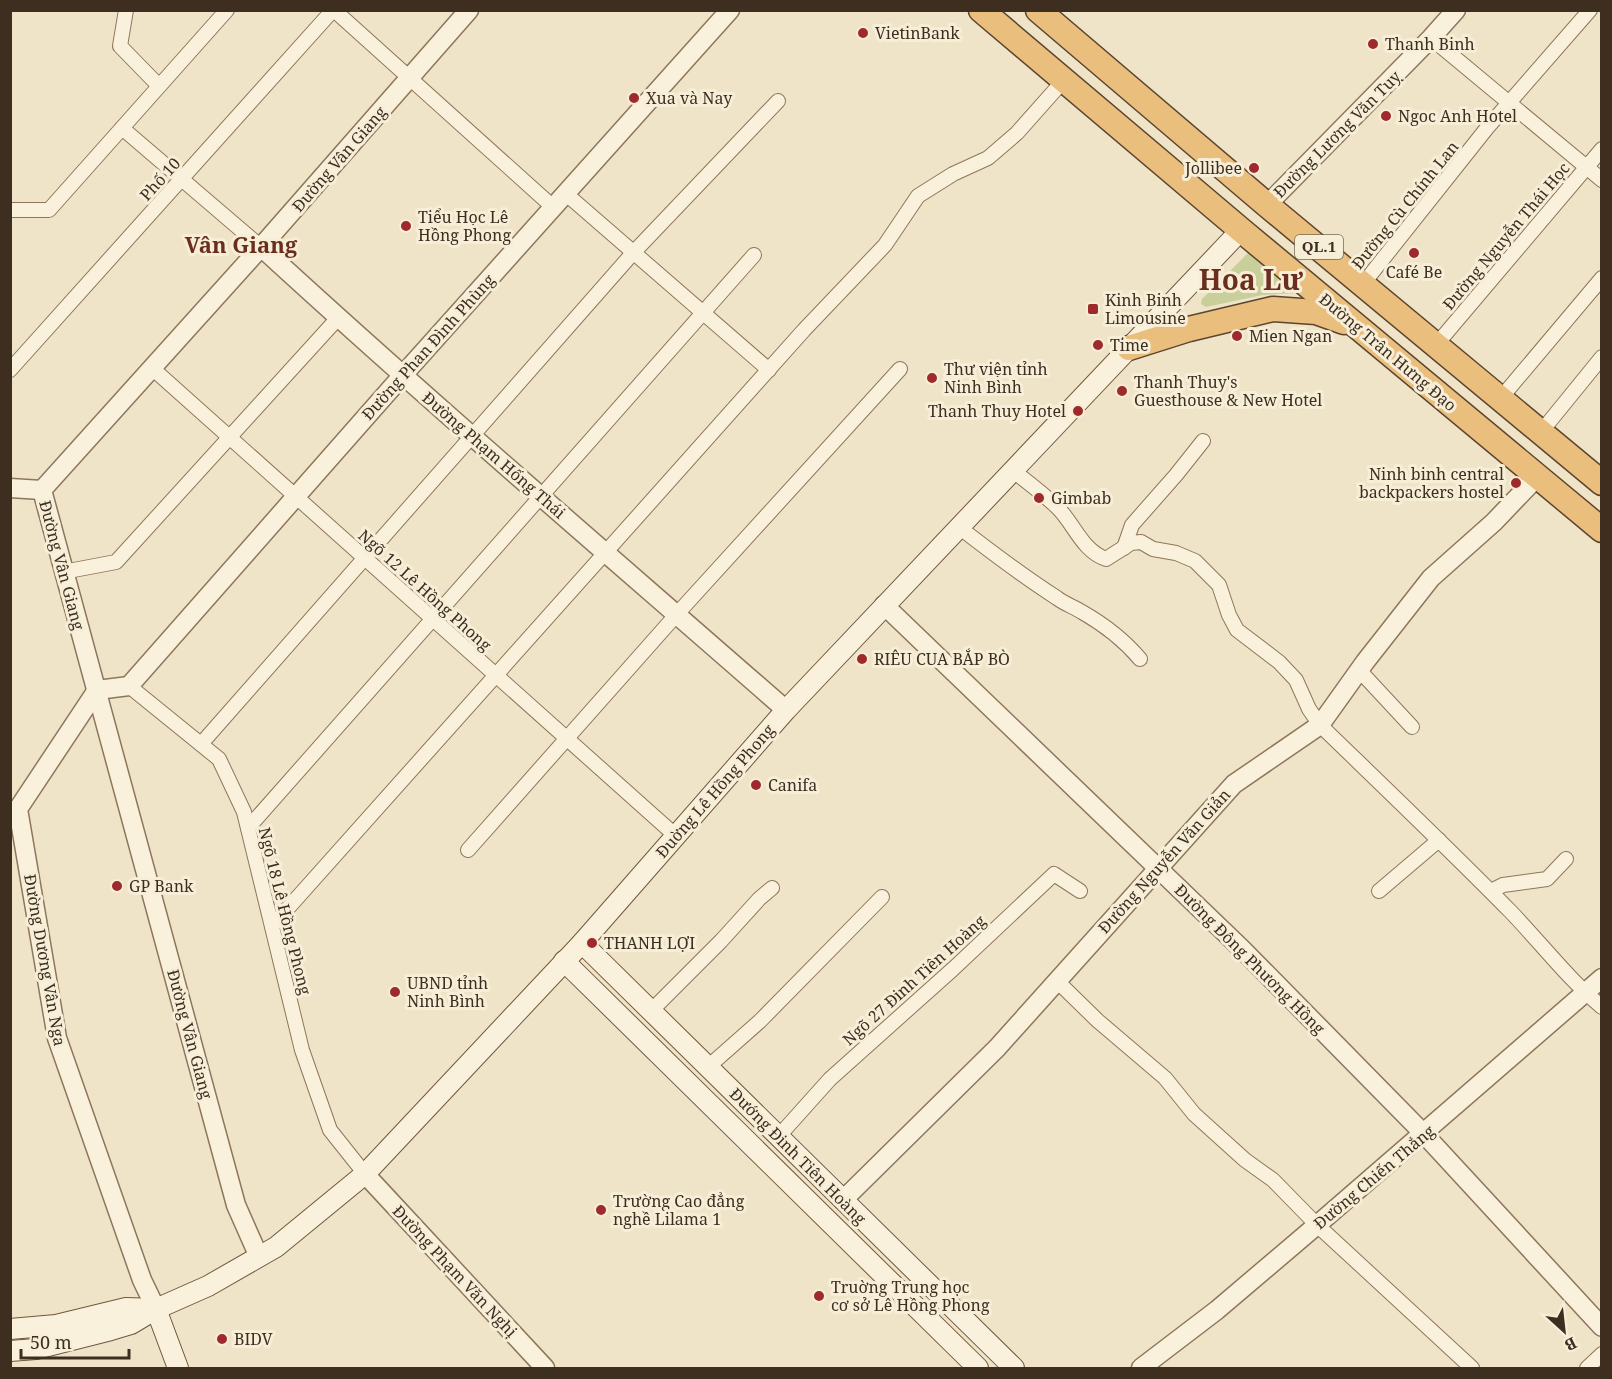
<svg xmlns="http://www.w3.org/2000/svg" width="1612" height="1379" viewBox="0 0 1612 1379" font-family="'Noto Serif',serif">
	<style>
		.green { fill: #c9cf9b }
		.lines { fill: none; stroke-linecap: round; stroke-linejoin: round }
		.minor-casing { stroke: #8d765c; stroke-width: 16 }
		.tertiary-casing { stroke: #8d765c; stroke-width: 21 }
		.secondary-casing { stroke: #6f573f; stroke-width: 22 }
		.trunk-casing { stroke: #5b4430; stroke-width: 27 }
		.minor { stroke: #faf1dc; stroke-width: 14 }
		.tertiary { stroke: #faf1dc; stroke-width: 18 }
		.secondary { stroke: #faf1dc; stroke-width: 20 }
		.trunk { stroke: #eabe7c; stroke-width: 24 }
		.poi-dot { fill: #9e2a2b; stroke: #f7eed8; stroke-width: 2 }
		.labels { text-anchor: middle; stroke-width: 6; stroke-linejoin: round; paint-order: stroke }
		.shield { fill: #f7eed8; stroke: #756857; stroke-width: 1.5 }
		.shield-label { font-size: 15px; font-weight: bold; fill: #3d2e20 }
		.poi-label { font-size: 16px; fill: #3d2e20; stroke: #f7eed8; text-anchor: start }
		.street-label { font-size: 16px; fill: #3d2e20; stroke: #f7eed8 }
		.district-label { font-size: 22px; font-weight: bold; fill: #6b2e1e; stroke: #f7eed8 }
		.town-label { font-size: 28px; font-weight: bold; fill: #6b2e1e; stroke: #f7eed8 }
	</style>
	<rect width="100%" height="100%" fill="#f0e4c8"/>
	<polygon class="green" points="1249,252 1299,293 1263,295 1206,307 1201,304 1202,299"/>
	<g class="lines">
		<defs>
			<g id="minor">
				<polyline points="126,10 120,46 159,86"/>
				<polyline points="334,10 553,207"/>
				<polyline points="1431,38 1602,180"/>
				<polyline points="122,128 261,247"/>
				<polyline points="565,193 769,370"/>
				<polyline points="10,210 49,210 227,10"/>
				<polyline points="1363,284 1487,128 1590,10"/>
				<polyline points="1436,345 1602,149"/>
				<polyline points="152,368 676,836"/>
				<polyline points="10,370 333,10"/>
				<polyline points="1500,399 1602,278"/>
				<polyline points="1541,432 1602,357"/>
				<path d="M1012,470C1029,483 1045,495 1059,509C1075,526 1083,551 1106,559L1131,543L1141,542L1153,549L1176,553L1195,561L1219,585L1229,615L1237,630L1279,662L1296,680L1309,709L1320,725C1384,787 1448,848 1510,911C1541,943 1568,979 1602,1007"/>
				<path d="M959,527C991,552 1023,576 1057,598C1065,604 1074,607 1082,612C1103,624 1124,640 1140,659"/>
				<polyline points="1124,548 1132,525 1176,475 1203,441"/>
				<polyline points="63,572 116,562 338,318"/>
				<polyline points="1359,670 1412,727"/>
				<polyline points="129,686 219,759 244,812 302,1050 330,1130 365,1174"/>
				<polyline points="201,744 633,253 778,101"/>
				<polyline points="248,828 754,255"/>
				<polyline points="468,850 677,614 900,369"/>
				<polyline points="1379,891 1439,840"/>
				<polyline points="1491,891 1503,885 1547,879 1566,859"/>
				<polyline points="272,926 804,330 885,245 918,196 953,174 988,158 1017,133 1064,80"/>
				<polyline points="1057,981 1098,1021 1165,1078 1194,1114 1245,1160 1273,1180 1317,1225 1472,1368"/>
				<polyline points="651,1011 721,941 759,899 772,888"/>
				<polyline points="708,1067 760,1021 882,897"/>
				<polyline points="778,1137 830,1079 953,969 1054,874 1080,891"/>
				<polyline points="1587,1368 1602,1354"/>
			</g>
			<g id="tertiary">
				<polyline points="1267,205 1431,38 1456,10"/>
				<path d="M261,247C433,405 610,556 786,710"/>
				<polyline points="10,488 42,490"/>
				<polyline points="884,605 1243,950 1424,1134 1602,1327"/>
				<polyline points="365,1174 545,1368"/>
				<polyline points="843,1200 997,1048 1234,784 1320,725 1365,662 1431,578 1494,522 1537,477"/>
				<polyline points="259,1257 236,1205 42,490 261,247 469,10"/>
				<polyline points="156,1309 142,1280 57,1038 18,809 97,690 129,686 402,376 730,10"/>
				<polyline points="1141,1368 1217,1310 1317,1225 1602,978"/>
			</g>
			<g id="secondary">
				<polyline points="582,943 1014,1368"/>
				<polyline points="564,961 978,1368"/>
				<polyline points="156,1309 178,1368"/>
				<polyline points="10,1329 56,1325 126,1308 156,1309"/>
				<polyline points="10,1351 36,1349 111,1330 131,1324 156,1309 208,1286 276,1247 365,1174 582,943 786,710 1241,230"/>
			</g>
			<g id="trunk">
				<polyline points="981,10 1241,230 1602,530"/>
				<polyline points="1038,10 1267,205 1602,483"/>
				<polyline points="1129,348 1189,329 1273,309 1316,312 1344,322"/>
			</g>
		</defs>
		<use href="#minor" class="minor-casing"/>
		<use href="#tertiary" class="tertiary-casing"/>
		<use href="#secondary" class="secondary-casing"/>
		<use href="#trunk" class="trunk-casing"/>
		<use href="#minor" class="minor"/>
		<use href="#tertiary" class="tertiary"/>
		<use href="#secondary" class="secondary"/>
		<use href="#trunk" class="trunk"/>
	</g>
	<g class="poi-dot">
		<circle cx="863" cy="33" r="6"/>
		<circle cx="1373" cy="44" r="6"/>
		<circle cx="634" cy="98" r="6"/>
		<circle cx="1386" cy="116" r="6"/>
		<circle cx="1254" cy="168" r="6"/>
		<circle cx="406" cy="226" r="6"/>
		<circle cx="1414" cy="253" r="6"/>
		<rect x="1087" y="303" width="12" height="12" rx="3"/>
		<circle cx="1237" cy="336" r="6"/>
		<circle cx="1098" cy="345" r="6"/>
		<circle cx="932" cy="378" r="6"/>
		<circle cx="1122" cy="391" r="6"/>
		<circle cx="1078" cy="411" r="6"/>
		<circle cx="1516" cy="483" r="6"/>
		<circle cx="1039" cy="498" r="6"/>
		<circle cx="862" cy="659" r="6"/>
		<circle cx="756" cy="785" r="6"/>
		<circle cx="117" cy="886" r="6"/>
		<circle cx="592" cy="943" r="6"/>
		<circle cx="395" cy="992" r="6"/>
		<circle cx="601" cy="1210" r="6"/>
		<circle cx="819" cy="1296" r="6"/>
		<circle cx="222" cy="1339" r="6"/>
	</g>
	<g class="labels">
		<rect class="shield" x="1295" y="235" width="48" height="24" rx="4.5"/>
		<g class="shield-label">
			<text x="1319" y="252">QL.1</text>
		</g>
		<g class="poi-label">
			<text x="875" y="39">VietinBank</text>
			<text x="1385" y="50">Thanh Binh</text>
			<text x="646" y="104">Xua và Nay</text>
			<text x="1398" y="122">Ngoc Anh Hotel</text>
			<text x="1242" y="174" text-anchor="end">Jollibee</text>
			<text x="418" y="223">Tiểu Học Lê<tspan x="418" dy="18">Hồng Phong</tspan></text>
			<text x="1414" y="278" text-anchor="middle">Café Be</text>
			<text x="1105" y="306">Kinh Binh<tspan x="1105" dy="18">Limousine</tspan></text>
			<text x="1249" y="342">Mien Ngan</text>
			<text x="1110" y="351">Time</text>
			<text x="944" y="375">Thư viện tỉnh<tspan x="944" dy="18">Ninh Bình</tspan></text>
			<text x="1134" y="388">Thanh Thuy's<tspan x="1134" dy="18">Guesthouse &amp; New Hotel</tspan></text>
			<text x="1066" y="417" text-anchor="end">Thanh Thuy Hotel</text>
			<text x="1504" y="480" text-anchor="end">Ninh binh central<tspan x="1504" dy="18">backpackers hostel</tspan></text>
			<text x="1051" y="504">Gimbab</text>
			<text x="874" y="665">RIÊU CUA BẮP BÒ</text>
			<text x="768" y="791">Canifa</text>
			<text x="129" y="892">GP Bank</text>
			<text x="604" y="949">THANH LỢI</text>
			<text x="407" y="989">UBND tỉnh<tspan x="407" dy="18">Ninh Bình</tspan></text>
			<text x="613" y="1207">Trường Cao đẳng<tspan x="613" dy="18">nghề Lilama 1</tspan></text>
			<text x="831" y="1293">Truờng Trung học<tspan x="831" dy="18">cơ sở Lê Hồng Phong</tspan></text>
			<text x="234" y="1345">BIDV</text>
		</g>
		<g class="street-label">
			<text transform="translate(1337 134) rotate(-45)" y="6">Đường Lương Văn Tuỵ</text>
			<text transform="translate(339 159) rotate(-49)" y="6">Đường Vân Giang</text>
			<text transform="translate(160 179) rotate(-48)" y="6">Phố 10</text>
			<text transform="translate(1405 205) rotate(-51)" y="6">Đường Cù Chính Lan</text>
			<text transform="translate(1506 236) rotate(-50)" y="6">Đường Nguyễn Thái Học</text>
			<text transform="translate(428 347) rotate(-48)" y="6">Đường Phan Đình Phùng</text>
			<text transform="translate(1388 352) rotate(40)" y="6">Đường Trân Hưng Đạo</text>
			<text transform="translate(494 455) rotate(41)" y="6">Đường Phạm Hống Thái</text>
			<text transform="translate(62 565) rotate(75)" y="6">Đường Vân Giang</text>
			<text transform="translate(425 590) rotate(42)" y="6">Ngõ 12 Lê Hồng Phong</text>
			<text transform="translate(715 791) rotate(-49)" y="6">Đuờng Lê Hồng Phong</text>
			<text transform="translate(1164 861) rotate(-48)" y="6">Đường Nguyễn Văn Giản</text>
			<text transform="translate(285 911) rotate(76)" y="6">Ngõ 18 Lê Hồng Phong</text>
			<text transform="translate(1250 959) rotate(45)" y="6">Đường Đông Phương Hồng</text>
			<text transform="translate(45 960) rotate(80)" y="6">Đường Dương Vân Nga</text>
			<text transform="translate(914 980) rotate(-42)" y="6">Ngõ 27 Đinh Tiên Hoàng</text>
			<text transform="translate(190 1034) rotate(75)" y="6">Đường Vân Giang</text>
			<text transform="translate(798 1156) rotate(45)" y="6">Đướng Đinh Tiên Hoàng</text>
			<text transform="translate(1374 1177) rotate(-40)" y="6">Đường Chiến Thắng</text>
			<text transform="translate(455 1271) rotate(47)" y="6">Đường Phạm Văn Nghị</text>
		</g>
		<g class="district-label">
			<text x="241" y="253">Vân Giang</text>
		</g>
		<g class="town-label">
			<text x="1251" y="290">Hoa Lư</text>
		</g>
	</g>
	<rect width="1612" height="1379" fill="none" stroke="#3d2e20" stroke-width="24"/>
	<g transform="translate(1564 1331) rotate(153)" stroke="#f7eed8" stroke-width="4.5" paint-order="stroke">
	<path d="M0-4.5L10 22L0 15L-10 22Z" fill="#3d2e20"/>
	<text y="-9" font-size="16" font-weight="bold" text-anchor="middle" fill="#3d2e20">B</text>
	</g>
	<path d="M21 1349v9h108v-9" fill="none" stroke="#3d2e20" stroke-width="3"/>
	<text x="30" y="1349" font-size="18" fill="#3d2e20" stroke="#f7eed8" stroke-width="4.5" paint-order="stroke">50 m</text>
</svg>
